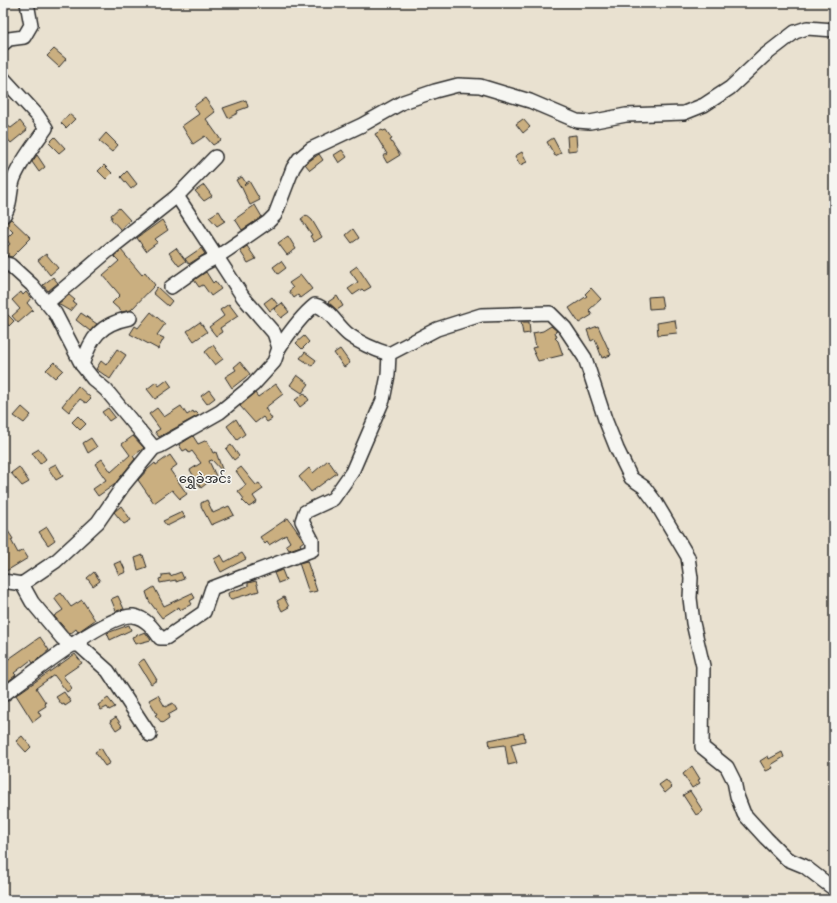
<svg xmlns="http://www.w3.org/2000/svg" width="837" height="903" viewBox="0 0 837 903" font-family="'Playpen Sans','Noto Sans Myanmar',sans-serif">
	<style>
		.building { fill: #caaf80; stroke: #2b2b2b }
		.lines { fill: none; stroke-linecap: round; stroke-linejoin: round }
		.minor-casing { stroke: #2b2b2b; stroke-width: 16 }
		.minor { stroke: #f6f6f2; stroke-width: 13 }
		.labels { text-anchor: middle; stroke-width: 3; stroke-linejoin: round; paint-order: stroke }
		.quarter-label { font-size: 13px; fill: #2b2b2b; stroke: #f6f6f2 }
	</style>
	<rect width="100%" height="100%" fill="#e9e1d0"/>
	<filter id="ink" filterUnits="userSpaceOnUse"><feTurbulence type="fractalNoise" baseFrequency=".025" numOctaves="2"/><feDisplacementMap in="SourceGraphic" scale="8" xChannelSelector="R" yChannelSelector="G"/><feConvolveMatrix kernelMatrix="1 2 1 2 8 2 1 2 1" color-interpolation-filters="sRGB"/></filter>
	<g filter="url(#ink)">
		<g class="building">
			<polygon points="54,49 66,59 59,67 47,56"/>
			<polygon points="205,98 215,112 206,119 221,140 213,145 205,136 193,144 182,126 199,114 194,106"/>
			<polygon points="246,100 248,107 237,111 238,113 228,118 223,108"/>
			<polygon points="69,114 75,119 66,128 61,123"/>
			<polygon points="523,119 530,127 523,133 516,124"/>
			<polygon points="20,121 27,130 11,143 3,134 3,130 8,126 11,128"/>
			<polygon points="382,130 383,131 386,130 392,139 390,140 400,155 387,163 383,156 387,154 375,134"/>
			<polygon points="106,133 118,145 112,152 99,141"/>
			<polygon points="576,135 577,150 568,151 567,136"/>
			<polygon points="55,137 65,148 59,153 49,143"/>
			<polygon points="553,138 561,153 555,156 547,142"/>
			<polygon points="342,150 347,157 339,163 334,155"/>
			<polygon points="522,152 527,162 520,165 515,156"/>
			<polygon points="319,154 323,160 310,170 305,164"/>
			<polygon points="37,155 45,167 39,172 32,162"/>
			<polygon points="104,165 112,173 106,179 98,171"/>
			<polygon points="127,171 137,184 131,189 121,177"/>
			<polygon points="242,177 246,183 244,185 249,181 260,200 250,205 241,186 240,187 236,180"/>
			<polygon points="204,185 212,196 204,201 195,191"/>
			<polygon points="255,205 262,217 242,230 235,219"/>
			<polygon points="119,208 130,220 120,229 111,219 112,217 111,215"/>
			<polygon points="219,211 225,221 217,226 209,217"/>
			<polygon points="306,215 312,220 322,237 314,242 310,236 312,235 301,219"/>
			<polygon points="11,219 31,238 12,257 8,256 3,251 10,244 6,239 13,232 5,224"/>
			<polygon points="162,220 168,230 155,239 158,242 146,251 137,238"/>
			<polygon points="353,229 359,238 352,243 346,235"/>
			<polygon points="288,236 296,249 287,255 278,243"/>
			<polygon points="247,246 256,259 248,263 240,251"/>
			<polygon points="176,248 186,261 179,266 169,253"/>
			<polygon points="201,248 205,254 189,264 185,259"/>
			<polygon points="121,250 142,275 145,272 155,285 131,310 122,312 112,303 120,295 103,275 119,261 114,256"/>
			<polygon points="46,254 58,268 50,275 38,260"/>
			<polygon points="281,261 286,268 278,274 273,267"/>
			<polygon points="357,266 371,287 364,291 362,289 353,295 348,289 358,282 350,271"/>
			<polygon points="206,272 213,283 215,281 221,289 211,296 203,285 199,287 194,280"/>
			<polygon points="301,275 312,289 300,298 298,295 294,298 289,291 293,288 289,283"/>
			<polygon points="53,277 58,283 48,291 43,285"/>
			<polygon points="157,287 172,301 168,306 153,293"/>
			<polygon points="591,288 601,299 589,310 592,315 579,323 569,308 587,296 585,294"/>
			<polygon points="21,292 23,295 26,292 31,298 27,303 33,310 18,323 12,316 20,309 12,300"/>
			<polygon points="69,295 75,300 73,302 76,304 70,311 58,304"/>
			<polygon points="337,296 343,306 337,310 328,302"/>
			<polygon points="661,296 663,308 649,309 648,297"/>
			<polygon points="272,297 278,305 270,311 264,303"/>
			<polygon points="282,303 289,312 281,318 274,309"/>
			<polygon points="229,304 238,316 220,328 222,332 216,336 209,327 224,316 220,310"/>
			<polygon points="3,310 14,321 9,326 3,319"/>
			<polygon points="151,312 165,324 157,335 164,338 158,349 130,334 135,326 138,328"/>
			<polygon points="81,313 97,324 90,331 76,320"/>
			<polygon points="675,320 677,333 658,335 657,323"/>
			<polygon points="200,322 207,332 194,341 187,331"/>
			<polygon points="521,322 529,322 530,333 523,334"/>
			<polygon points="551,326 557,331 555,332 557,337 555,338 558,341 563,355 538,361 532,348 536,347 533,333 543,331"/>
			<polygon points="598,326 611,355 602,358 595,339 591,341 587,330"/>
			<polygon points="304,336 309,342 302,349 296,343"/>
			<polygon points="213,345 223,359 215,365 205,352"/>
			<polygon points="117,349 126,355 110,379 96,369 101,361 106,365"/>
			<polygon points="340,349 350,363 344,367 334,353"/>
			<polygon points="305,352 316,360 312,366 300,358"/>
			<polygon points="54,362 63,370 55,378 46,370"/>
			<polygon points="240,362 250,374 232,388 225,377 236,370 234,367"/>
			<polygon points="297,375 309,384 302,393 290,385"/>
			<polygon points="167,380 172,387 155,399 147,389 156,382 159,386"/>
			<polygon points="276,384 283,394 265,408 272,419 267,422 263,417 255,423 240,406 255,393 258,397"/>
			<polygon points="78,386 91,398 86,403 80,399 69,412 62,406"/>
			<polygon points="209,390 215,398 207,404 201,396"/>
			<polygon points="304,393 309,400 300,407 295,400"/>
			<polygon points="181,406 187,415 193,411 194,413 196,412 199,415 159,437 155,432 160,429 149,414 157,408 164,417"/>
			<polygon points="22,407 31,415 24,423 14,416"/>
			<polygon points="108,408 115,417 109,421 102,412"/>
			<polygon points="78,416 86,424 80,430 72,422"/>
			<polygon points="236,419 245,434 237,440 227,426"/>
			<polygon points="133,436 144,448 133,456 135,459 114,485 98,496 93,489 106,480 95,464 102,459 111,472 130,455 122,444"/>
			<polygon points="193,436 198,444 207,440 213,453 216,452 223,472 212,460 209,461 216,476 201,488 190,470 201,463 192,451 189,453 187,449 183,451 179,445"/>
			<polygon points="91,438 97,447 88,453 83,443"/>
			<polygon points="231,445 239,456 234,460 226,449"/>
			<polygon points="39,449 46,459 40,464 32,453"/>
			<polygon points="170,455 177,465 170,470 187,494 180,499 172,490 154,503 138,480 148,469 155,463 156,465"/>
			<polygon points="328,460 337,473 311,492 299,477 309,468 313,473"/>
			<polygon points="56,464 63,476 56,480 48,468"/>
			<polygon points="19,467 29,482 22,486 11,473"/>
			<polygon points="241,467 256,485 259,483 263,489 253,496 257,502 249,507 242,500 244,499 238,491 246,485 236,471"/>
			<polygon points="207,500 213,513 229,506 234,515 211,525 201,506 201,503"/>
			<polygon points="121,506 131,520 124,524 114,512"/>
			<polygon points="182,512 185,517 167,526 163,521"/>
			<polygon points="288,518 304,541 300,544 301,546 289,550 286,545 290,542 286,535 269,545 267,542 265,544 260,537"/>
			<polygon points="3,523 13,539 11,540 18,553 23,550 28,558 3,573"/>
			<polygon points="47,527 55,540 48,545 39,532"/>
			<polygon points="242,553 246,559 221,572 214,559 221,555 225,562"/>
			<polygon points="143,555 147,567 138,570 135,558"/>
			<polygon points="121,561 126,572 119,575 114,564"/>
			<polygon points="307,561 317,591 309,593 299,563"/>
			<polygon points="282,570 286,580 278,583 274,573"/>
			<polygon points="94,572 100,581 93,586 87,578"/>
			<polygon points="181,572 184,579 176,582 176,580 160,583 159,579 162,578 162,575 170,574 170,576"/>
			<polygon points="256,581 259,591 232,599 229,598 228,593 248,586 248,583"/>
			<polygon points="154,587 164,606 192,593 195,598 190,601 192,604 180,610 179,607 162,618 149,601 146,592"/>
			<polygon points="61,593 71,607 82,600 95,620 78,632 76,629 70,634 68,632 54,616 63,610 54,598"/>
			<polygon points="118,596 124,609 116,611 111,599"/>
			<polygon points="284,597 289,607 282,611 277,601"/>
			<polygon points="129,625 131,630 110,640 107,633"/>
			<polygon points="145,632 151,640 135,644 132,637"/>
			<polygon points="40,637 49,650 33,663 31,660 14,673 16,675 6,683 3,679 3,663"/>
			<polygon points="75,654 82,663 63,676 72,688 67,692 54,675 36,688 46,703 45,704 46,706 38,711 41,716 33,722 16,695"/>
			<polygon points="144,659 157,680 151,684 138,663"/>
			<polygon points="64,692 71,702 65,706 64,704 62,705 56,697"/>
			<polygon points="158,695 165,707 173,703 177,710 168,715 169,718 162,723 155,715 157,714 149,700"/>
			<polygon points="108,698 115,707 109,710 107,707 101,710 98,705"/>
			<polygon points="116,717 122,726 116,730 110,721"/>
			<polygon points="524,733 525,741 511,744 517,763 508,765 505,745 490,747 489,740"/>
			<polygon points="22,736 31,747 26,752 16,741"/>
			<polygon points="101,748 110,763 105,766 95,752"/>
			<polygon points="782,752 784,757 771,765 773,768 766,771 760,761 768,756 769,759"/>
			<polygon points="692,766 700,779 698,780 700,783 692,788 683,774"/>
			<polygon points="666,780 672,787 665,793 659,785"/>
			<polygon points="690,791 703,811 696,815 683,795"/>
		</g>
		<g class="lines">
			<defs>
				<g id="minor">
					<polyline points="3,44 9,39 24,37 31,25 27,3"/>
					<path d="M3,78L37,115L46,128C35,144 22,159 14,178C9,189 12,206 3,216"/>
					<polyline points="3,263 10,265 32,285 55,313 82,365 93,379 106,390 154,448"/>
					<polyline points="171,287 205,263 217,257 177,196"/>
					<polyline points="47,303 115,245 177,196 215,157"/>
					<path d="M279,348C289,333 301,316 315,305C330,309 337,326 349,335C360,343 376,350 389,354"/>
					<path d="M82,365C91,337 100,324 130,318"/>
					<polyline points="3,581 22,584 56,561 98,522 123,486 154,448 160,446 220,412 253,385 274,362 279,348 274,333 243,297 217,257 268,222 275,215 293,168 299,159 311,149 362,125 403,102 435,91 458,85 480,86 530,101 577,121 590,122 626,115 684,113 704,105 730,88 764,56 795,32 807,28 834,30"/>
					<polyline points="22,584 32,602 62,638 71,645 79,645 108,671 150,735"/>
					<path d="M3,695C26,678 108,613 133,616C146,618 153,628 160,638H166L204,612L212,588L312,550V540L302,521L305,512L333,499L352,472L383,400L388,375L389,354L437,329L481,315L550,313L565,328L585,358L605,419L617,449L631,478L644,487L656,503L688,557L691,578L690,598L693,623L703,666L702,747L727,767L734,781L737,796L744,814L766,838L787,859L804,866L834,889"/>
				</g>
			</defs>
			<use href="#minor" class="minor-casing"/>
			<use href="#minor" class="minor"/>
		</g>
	</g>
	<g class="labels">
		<g class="quarter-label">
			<text x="205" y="483">ရွှေခဲအင်း</text>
		</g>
	</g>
	<rect width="837" height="903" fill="none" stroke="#f6f6f2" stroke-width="16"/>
	<rect x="8" y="8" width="821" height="887" fill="none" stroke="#2b2b2b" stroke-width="1.5" filter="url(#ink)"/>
</svg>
